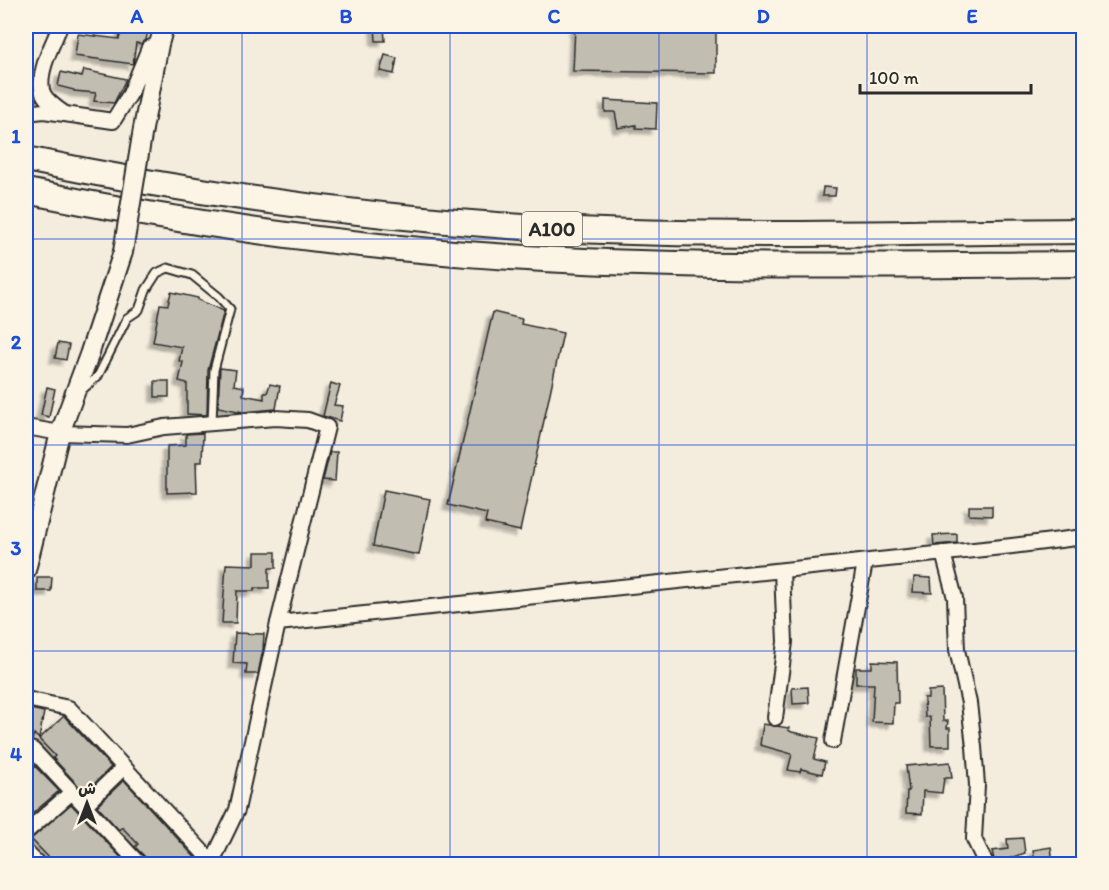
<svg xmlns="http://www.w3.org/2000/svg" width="1109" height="890" viewBox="0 0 1109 890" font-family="Itim,'Playpen Sans Arabic',sans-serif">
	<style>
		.building { fill: #c2bdb1; stroke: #2b2b2b; stroke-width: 1.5; filter: url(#shadow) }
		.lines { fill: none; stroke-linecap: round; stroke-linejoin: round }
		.lane-casing { stroke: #2b2b2b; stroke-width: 11 }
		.street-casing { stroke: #2b2b2b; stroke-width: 18 }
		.secondary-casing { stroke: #2b2b2b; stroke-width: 22 }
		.highway-casing { stroke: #2b2b2b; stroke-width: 28 }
		.lane { stroke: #fcf5e5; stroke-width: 7 }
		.street { stroke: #fcf5e5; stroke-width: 14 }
		.secondary { stroke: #fcf5e5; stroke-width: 18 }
		.highway { stroke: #fcf5e5; stroke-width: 24 }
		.secondary-bridge-casing { stroke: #2b2b2b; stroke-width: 22; stroke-linecap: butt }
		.secondary-bridge { stroke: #fcf5e5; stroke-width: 18 }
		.grid { fill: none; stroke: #1d4ed8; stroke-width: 1.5; stroke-opacity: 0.55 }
		.labels { text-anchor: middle; stroke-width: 4.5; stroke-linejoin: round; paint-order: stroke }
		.shield { fill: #fcf5e5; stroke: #6a6863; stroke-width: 1.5 }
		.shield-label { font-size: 20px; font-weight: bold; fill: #2b2b2b }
		.neatline { fill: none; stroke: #1d4ed8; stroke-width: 2 }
		.grid-label { font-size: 20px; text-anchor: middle; font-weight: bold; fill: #1d4ed8 }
	</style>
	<defs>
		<filter id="shadow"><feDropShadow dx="-5" dy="5" stdDeviation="1.5" flood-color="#0004"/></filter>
	</defs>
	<rect width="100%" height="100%" fill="#f4edde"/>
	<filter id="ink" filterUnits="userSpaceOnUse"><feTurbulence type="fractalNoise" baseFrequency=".0167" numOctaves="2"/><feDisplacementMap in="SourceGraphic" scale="12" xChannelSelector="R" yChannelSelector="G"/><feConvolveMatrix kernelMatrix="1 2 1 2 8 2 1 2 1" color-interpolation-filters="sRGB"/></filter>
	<g filter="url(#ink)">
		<g class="building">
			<polygon points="123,26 149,27 146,40 141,44 136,43 133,64 75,56 78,34 119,39"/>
			<polygon points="375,26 384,26 385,41 376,41"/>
			<polygon points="575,26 665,28 665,26 716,26 716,73 573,71"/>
			<polygon points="385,55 397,58 394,74 380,71"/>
			<polygon points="84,70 126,79 114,103 94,101 96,93 74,91 74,90 58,86 61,72 82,77"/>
			<polygon points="605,100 657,103 656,129 636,128 636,125 618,128 615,112 605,112"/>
			<polygon points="823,187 836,188 835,196 822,196"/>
			<polygon points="171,292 198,298 198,300 224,311 208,370 207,415 187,414 187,383 179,381 183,362 179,361 182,347 153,342 160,304 168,305"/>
			<polygon points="493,312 522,319 521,324 563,333 520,531 485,523 487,514 448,505"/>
			<polygon points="58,343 69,345 66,360 55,358"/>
			<polygon points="220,368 236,370 234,385 244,387 243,395 264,399 264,393 267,393 270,384 280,386 276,409 243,412 218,407"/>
			<rect x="155" y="381" width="14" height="16"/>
			<polygon points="331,383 340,386 334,405 343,406 340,421 323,416"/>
			<polygon points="47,387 55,389 49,417 41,415"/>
			<polygon points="203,433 202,462 196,462 197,492 167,493 167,446 186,445 186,434"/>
			<polygon points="330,452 337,452 335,481 323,480"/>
			<polygon points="384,490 430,499 419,555 373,546"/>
			<polygon points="969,506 992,506 992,516 969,515"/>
			<polygon points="957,534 957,543 934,545 933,535"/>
			<polygon points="255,552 276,552 276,568 269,568 269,588 254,588 254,591 237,591 236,623 222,623 226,564 255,565"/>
			<polygon points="37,577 52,577 51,591 37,591"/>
			<polygon points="914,577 931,578 932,593 913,592"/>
			<polygon points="235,633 264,634 263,650 258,674 246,674 247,664 233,663"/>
			<polygon points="872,661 897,662 898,703 894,703 893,723 872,722 874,684 856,684 856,668 872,668"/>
			<polygon points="808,687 809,703 793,704 792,688"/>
			<polygon points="942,690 943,721 948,721 947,728 950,728 950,746 931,746 930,717 925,717 924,698 928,698 928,691"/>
			<polygon points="26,708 44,712 39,739 34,734 32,740 26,739"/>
			<polygon points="64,716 111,767 85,793 53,758 55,756 39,739"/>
			<polygon points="763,724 789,728 788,730 792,732 819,738 814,759 825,762 822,774 801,769 800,772 788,770 792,754 760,745"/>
			<polygon points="26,757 59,791 26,819"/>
			<polygon points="950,762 952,778 944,778 942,793 923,791 922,814 906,813 907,791 909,791 906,766"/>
			<polygon points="124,780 200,863 200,864 148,864 146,858 135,847 138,844 122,827 119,830 97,806"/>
			<polygon points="71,804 127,864 55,864 31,839"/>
			<polygon points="1023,838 1025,853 1010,858 1011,864 995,864 992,851 1008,849 1007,839"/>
			<polygon points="1051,847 1053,864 1035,864 1033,850"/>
		</g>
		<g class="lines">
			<defs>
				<polyline id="lane" points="81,391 98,376 127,318 139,310 146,290 157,273 168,268 192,275 219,297 230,309 214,370 212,423"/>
				<g id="street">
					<path d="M60,26C53,44 38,70 42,90C44,100 57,108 65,114"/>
					<polyline points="26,113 44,111 113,121 130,94 149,48 159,44"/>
					<polyline points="26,427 60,433 127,435 164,427 275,418 308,420 327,427 278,623 1012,546 1084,537"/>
					<polyline points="943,553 955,598 957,650 969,703 974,747 977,785 974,839 986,864"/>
					<polyline points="26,699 69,708 212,862 209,864"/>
					<polyline points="775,718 785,642 782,571"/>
					<polyline points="833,741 865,562"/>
					<polyline points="26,748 33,750 139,864"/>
					<polyline points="85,805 124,767"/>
					<polyline points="26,832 72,792"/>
					<polyline points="26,852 38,864"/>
					<polyline points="212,862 237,810 278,623"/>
				</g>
				<g id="secondary">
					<polyline points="143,129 159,44 164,26"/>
					<polyline points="26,570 60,433 89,355 123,252"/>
				</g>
				<g id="highway">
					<path d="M26,159C190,193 355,216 523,227C709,239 897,232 1084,231"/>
					<path d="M26,191C197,226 370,250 544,259C723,269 904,265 1084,264"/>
				</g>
			</defs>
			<use href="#lane" class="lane-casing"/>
			<use href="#street" class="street-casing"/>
			<use href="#secondary" class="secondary-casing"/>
			<use href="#highway" class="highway-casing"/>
			<use href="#lane" class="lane"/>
			<use href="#street" class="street"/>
			<use href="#secondary" class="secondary"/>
			<use href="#highway" class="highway"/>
			<defs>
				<polyline id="secondary-bridge" points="123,252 143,129"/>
			</defs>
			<use href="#secondary-bridge" class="secondary-bridge-casing"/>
			<use href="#secondary-bridge" class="secondary-bridge"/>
		</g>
	</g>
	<path class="grid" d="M242,26V864M450,26V864M659,26V864M867,26V864M26,239H1084M26,445H1084M26,651H1084"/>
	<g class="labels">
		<rect class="shield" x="522" y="212" width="60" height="34" rx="4.5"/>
		<g class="shield-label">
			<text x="552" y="236">A100</text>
		</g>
	</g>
	<rect width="1109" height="890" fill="none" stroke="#fcf5e5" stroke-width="66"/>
	<g transform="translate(87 803)" stroke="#fcf5e5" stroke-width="4.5" paint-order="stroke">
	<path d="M0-4.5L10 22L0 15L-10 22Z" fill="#2b2b2b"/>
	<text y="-9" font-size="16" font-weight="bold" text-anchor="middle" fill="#2b2b2b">ش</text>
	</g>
	<path d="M860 84v9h171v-9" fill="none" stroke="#2b2b2b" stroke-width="3"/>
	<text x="869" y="84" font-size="18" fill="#2b2b2b" stroke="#fcf5e5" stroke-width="4.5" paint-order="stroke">100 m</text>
	<rect x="33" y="33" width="1043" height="824" class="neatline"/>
	<g class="grid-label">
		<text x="137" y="23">A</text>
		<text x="346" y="23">B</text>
		<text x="554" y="23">C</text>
		<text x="763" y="23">D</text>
		<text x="972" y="23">E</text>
		<text x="16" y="143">1</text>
		<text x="16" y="349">2</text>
		<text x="16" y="555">3</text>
		<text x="16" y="761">4</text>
	</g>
</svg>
